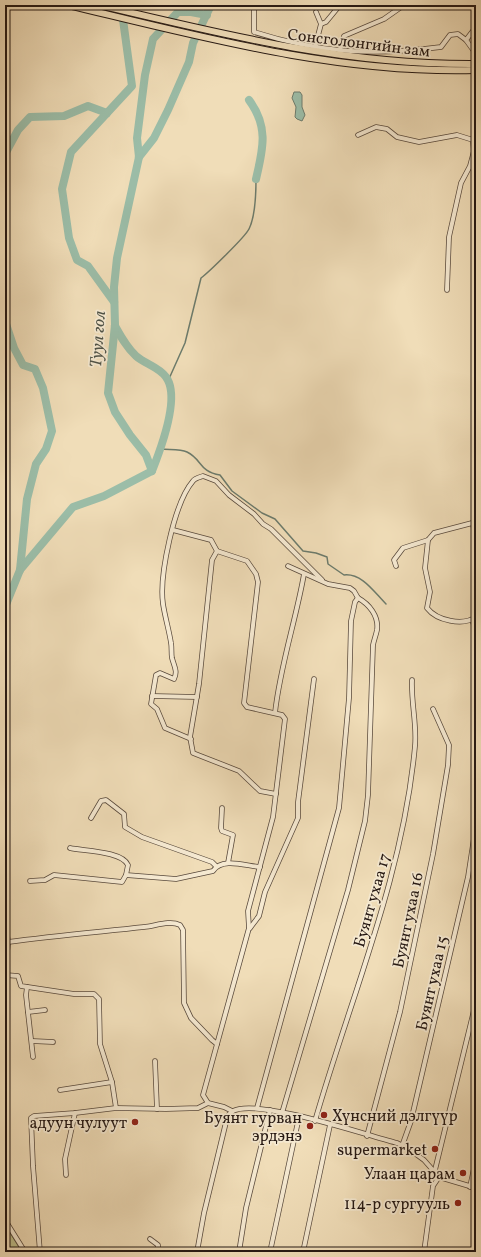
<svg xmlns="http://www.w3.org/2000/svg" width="481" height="1257" viewBox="0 0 481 1257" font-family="Vollkorn,serif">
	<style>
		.green { fill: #bebf8b; stroke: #726c4f }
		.water { fill: #9bbda8; stroke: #6c7b6c }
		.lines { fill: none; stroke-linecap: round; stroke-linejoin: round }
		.stream { stroke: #6c7b6c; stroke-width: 1.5 }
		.river { stroke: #9bbda8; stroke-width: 8 }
		.street-casing { stroke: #58493c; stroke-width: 5.5 }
		.primary-casing { stroke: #251813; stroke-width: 8 }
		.street { stroke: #f5e9d1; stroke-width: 4 }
		.primary { stroke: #f0ddb8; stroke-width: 6 }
		.poi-dot { fill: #8f2418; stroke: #f5e9d1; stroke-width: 1.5 }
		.labels { text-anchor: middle; stroke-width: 3.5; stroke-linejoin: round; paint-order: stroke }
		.street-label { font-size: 16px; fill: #251813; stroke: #f5e9d1 }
		.poi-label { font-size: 16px; fill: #251813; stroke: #f5e9d1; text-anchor: end }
		.water-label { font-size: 17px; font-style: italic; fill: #4e5247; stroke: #f5e9d1 }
	</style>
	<rect width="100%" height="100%" fill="#f0ddb8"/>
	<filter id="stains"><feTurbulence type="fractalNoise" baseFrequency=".005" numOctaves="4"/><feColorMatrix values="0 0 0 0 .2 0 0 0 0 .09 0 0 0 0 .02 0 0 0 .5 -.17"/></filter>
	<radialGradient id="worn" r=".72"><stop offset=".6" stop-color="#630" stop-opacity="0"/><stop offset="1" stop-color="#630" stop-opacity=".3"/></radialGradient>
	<polygon class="green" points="5,1225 22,1252 5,1252"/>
	<polygon class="water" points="294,92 300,92 302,95 302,107 305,115 302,121 297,119 295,117 296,107 292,98"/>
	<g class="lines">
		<g class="stream">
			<path d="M168,381L185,343L201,278C209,272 245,237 249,229C255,217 256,193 256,179"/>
			<path d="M161,449C169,450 180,449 187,452C202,459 199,472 220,475L232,491L262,513L275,519L303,551L316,553L327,557L328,564L344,575C362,573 374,592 386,604"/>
		</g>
		<g class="river">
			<path d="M249,100C269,127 263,149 256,179"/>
			<polyline points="5,154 18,130 30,117 64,116 88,106 107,113"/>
			<polyline points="139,157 154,138 168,110 189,62 193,43 211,5"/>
			<polyline points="114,302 88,266 77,260 69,238 62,189 71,152 132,86 121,5"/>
			<polyline points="5,321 14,348 23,365 35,369 43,388 52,431 46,449 36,464 27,499 20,570"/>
			<path d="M115,326C121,337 127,348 136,356C145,364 159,367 166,377C181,397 160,451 152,471"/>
			<polyline points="5,607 20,570 73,507 104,496 152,471 146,455 130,435 115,412 108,393 115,325 114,287 117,258 139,157 137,138 145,75 153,39 178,12 191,12 207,15"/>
		</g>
		<defs>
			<g id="street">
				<path d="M254,5V32C320,53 372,56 441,47L450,35L458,34L466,40L476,54"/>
				<polyline points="316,12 321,24"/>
				<polyline points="466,40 476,27"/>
				<polyline points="315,47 321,24 326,22 340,5"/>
				<polyline points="339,53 344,36 384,19 404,5"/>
				<polyline points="5,54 7,61 5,71"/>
				<polyline points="358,135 376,127 387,129 397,137 419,142 457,135 473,140 476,138"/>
				<polyline points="447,290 449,237 461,183 470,166 474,151 473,140"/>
				<polyline points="473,523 476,545"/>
				<polyline points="173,530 211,540 217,551 247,561 256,574 258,582 244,703 247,707 282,715 285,719 273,817 248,911 249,928 203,1095 208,1103 224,1107 232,1111"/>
				<path d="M428,540L425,568L430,592L427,608C437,621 463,626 476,617"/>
				<polyline points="217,551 212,560 199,684 190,737 193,753 239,771 260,791 276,794"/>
				<polyline points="288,566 328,584 350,588 354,591 358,598"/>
				<polyline points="396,566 394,560 403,548 428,540 434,533 476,522"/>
				<polyline points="472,620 476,630"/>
				<polyline points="476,677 476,707"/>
				<polyline points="152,696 197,697"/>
				<path d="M275,713C280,666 296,620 304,574"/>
				<path d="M191,739L165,728L157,709L151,704L156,675L160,673L174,679C178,671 174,666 172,658C171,653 172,648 171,643C169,630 165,617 163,604C159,576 174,503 193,481C195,478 200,477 203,476L216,481L229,495L254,514L263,524L271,529L322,580"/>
				<polyline points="222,808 221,828 222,831 233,835 228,863"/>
				<polyline points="91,818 101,801 106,800 124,814 125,827 142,837 212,862 216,866"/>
				<path d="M126,875L176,879L213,871C222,857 246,866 260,867"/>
				<path d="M30,881L45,880L54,875L122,882L126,875L128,865C122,851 83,851 70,848"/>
				<polyline points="250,928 259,916 265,892 298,818 298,802 314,679"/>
				<path d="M8,942C53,936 98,932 144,927C155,926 170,920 180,925L183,930L184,1003L191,1018L212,1040L217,1044"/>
				<polyline points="5,975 18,976 21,986 74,994 94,994 99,999 100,1044 112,1082 116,1108"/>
				<polyline points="5,975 8,942 6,928"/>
				<polyline points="27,987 26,995 33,1057"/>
				<polyline points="28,1012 45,1010"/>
				<polyline points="32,1041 53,1042"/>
				<polyline points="155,1061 157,1109"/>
				<polyline points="60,1090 112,1082"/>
				<path d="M257,1108L339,808L349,698L351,621L355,602L358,598C369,604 379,616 377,630C376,635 374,640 373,645L368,795L365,821L348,890L282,1113"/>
				<path d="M315,1121C351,996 403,877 415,746C417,724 411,703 412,680"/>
				<polyline points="367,1136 400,1012 433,854 448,765 449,745 433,709"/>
				<polyline points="402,1146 411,1121 468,877 476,825"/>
				<polyline points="435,1170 476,1002"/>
				<polyline points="66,1175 65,1159 75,1113"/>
				<polyline points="470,1187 476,1159"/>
				<polyline points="5,1220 25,1252"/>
				<polyline points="150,1239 158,1245 158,1252"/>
				<polyline points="40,1252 33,1166 31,1118 34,1116 75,1113 116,1108 166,1109 198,1108 208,1103"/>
				<path d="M197,1252L204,1213L227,1118C228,1115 230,1113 233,1111C258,1098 366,1135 397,1143L409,1149L424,1160L439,1177L476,1188"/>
				<polyline points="239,1252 246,1208 270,1110"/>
				<polyline points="270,1252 299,1117"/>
				<polyline points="303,1252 330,1125"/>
				<polyline points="424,1252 433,1186 439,1177"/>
			</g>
			<g id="primary">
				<path d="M68,5C202,37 337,74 476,70"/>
				<path d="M99,5C225,35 345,65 476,64"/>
			</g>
		</defs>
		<use href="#street" class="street-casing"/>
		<use href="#primary" class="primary-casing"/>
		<use href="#street" class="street"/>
		<use href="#primary" class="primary"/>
	</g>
	<g class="poi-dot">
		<circle cx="324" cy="1115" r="4"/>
		<circle cx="135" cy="1122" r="4"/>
		<circle cx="310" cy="1126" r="4"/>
		<circle cx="435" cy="1149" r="4"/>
		<circle cx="463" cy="1173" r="4"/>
		<circle cx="458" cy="1203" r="4"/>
	</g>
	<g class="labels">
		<g class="street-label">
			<text transform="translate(359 42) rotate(7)" y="6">Сонсголонгийн зам</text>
			<text transform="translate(371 900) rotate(-74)" y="6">Буянт ухаа 17</text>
			<text transform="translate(407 920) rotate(-78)" y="6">Буянт ухаа 16</text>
			<text transform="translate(431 983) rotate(-77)" y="6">Буянт ухаа 15</text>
		</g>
		<g class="poi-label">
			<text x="332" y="1121" text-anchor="start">Хүнсний дэлгүүр</text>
			<text x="302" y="1123">Буянт гурван<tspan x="302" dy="18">эрдэнэ</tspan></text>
			<text x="127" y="1128">адуун чулуут</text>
			<text x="427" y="1155">supermarket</text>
			<text x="455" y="1179">Улаан царам</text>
			<text x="450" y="1209">114-р сургууль</text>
		</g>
		<g class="water-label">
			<text transform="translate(97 339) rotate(-86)" y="6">Туул гол</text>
		</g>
	</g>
	<rect width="481" height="1257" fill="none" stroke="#f0ddb8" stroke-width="20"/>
	<rect x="6" y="6" width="469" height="1245" fill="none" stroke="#251813" stroke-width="2"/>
	<rect x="10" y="10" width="461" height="1237" fill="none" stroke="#251813"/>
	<rect width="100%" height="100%" filter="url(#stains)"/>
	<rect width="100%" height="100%" fill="url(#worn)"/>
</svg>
